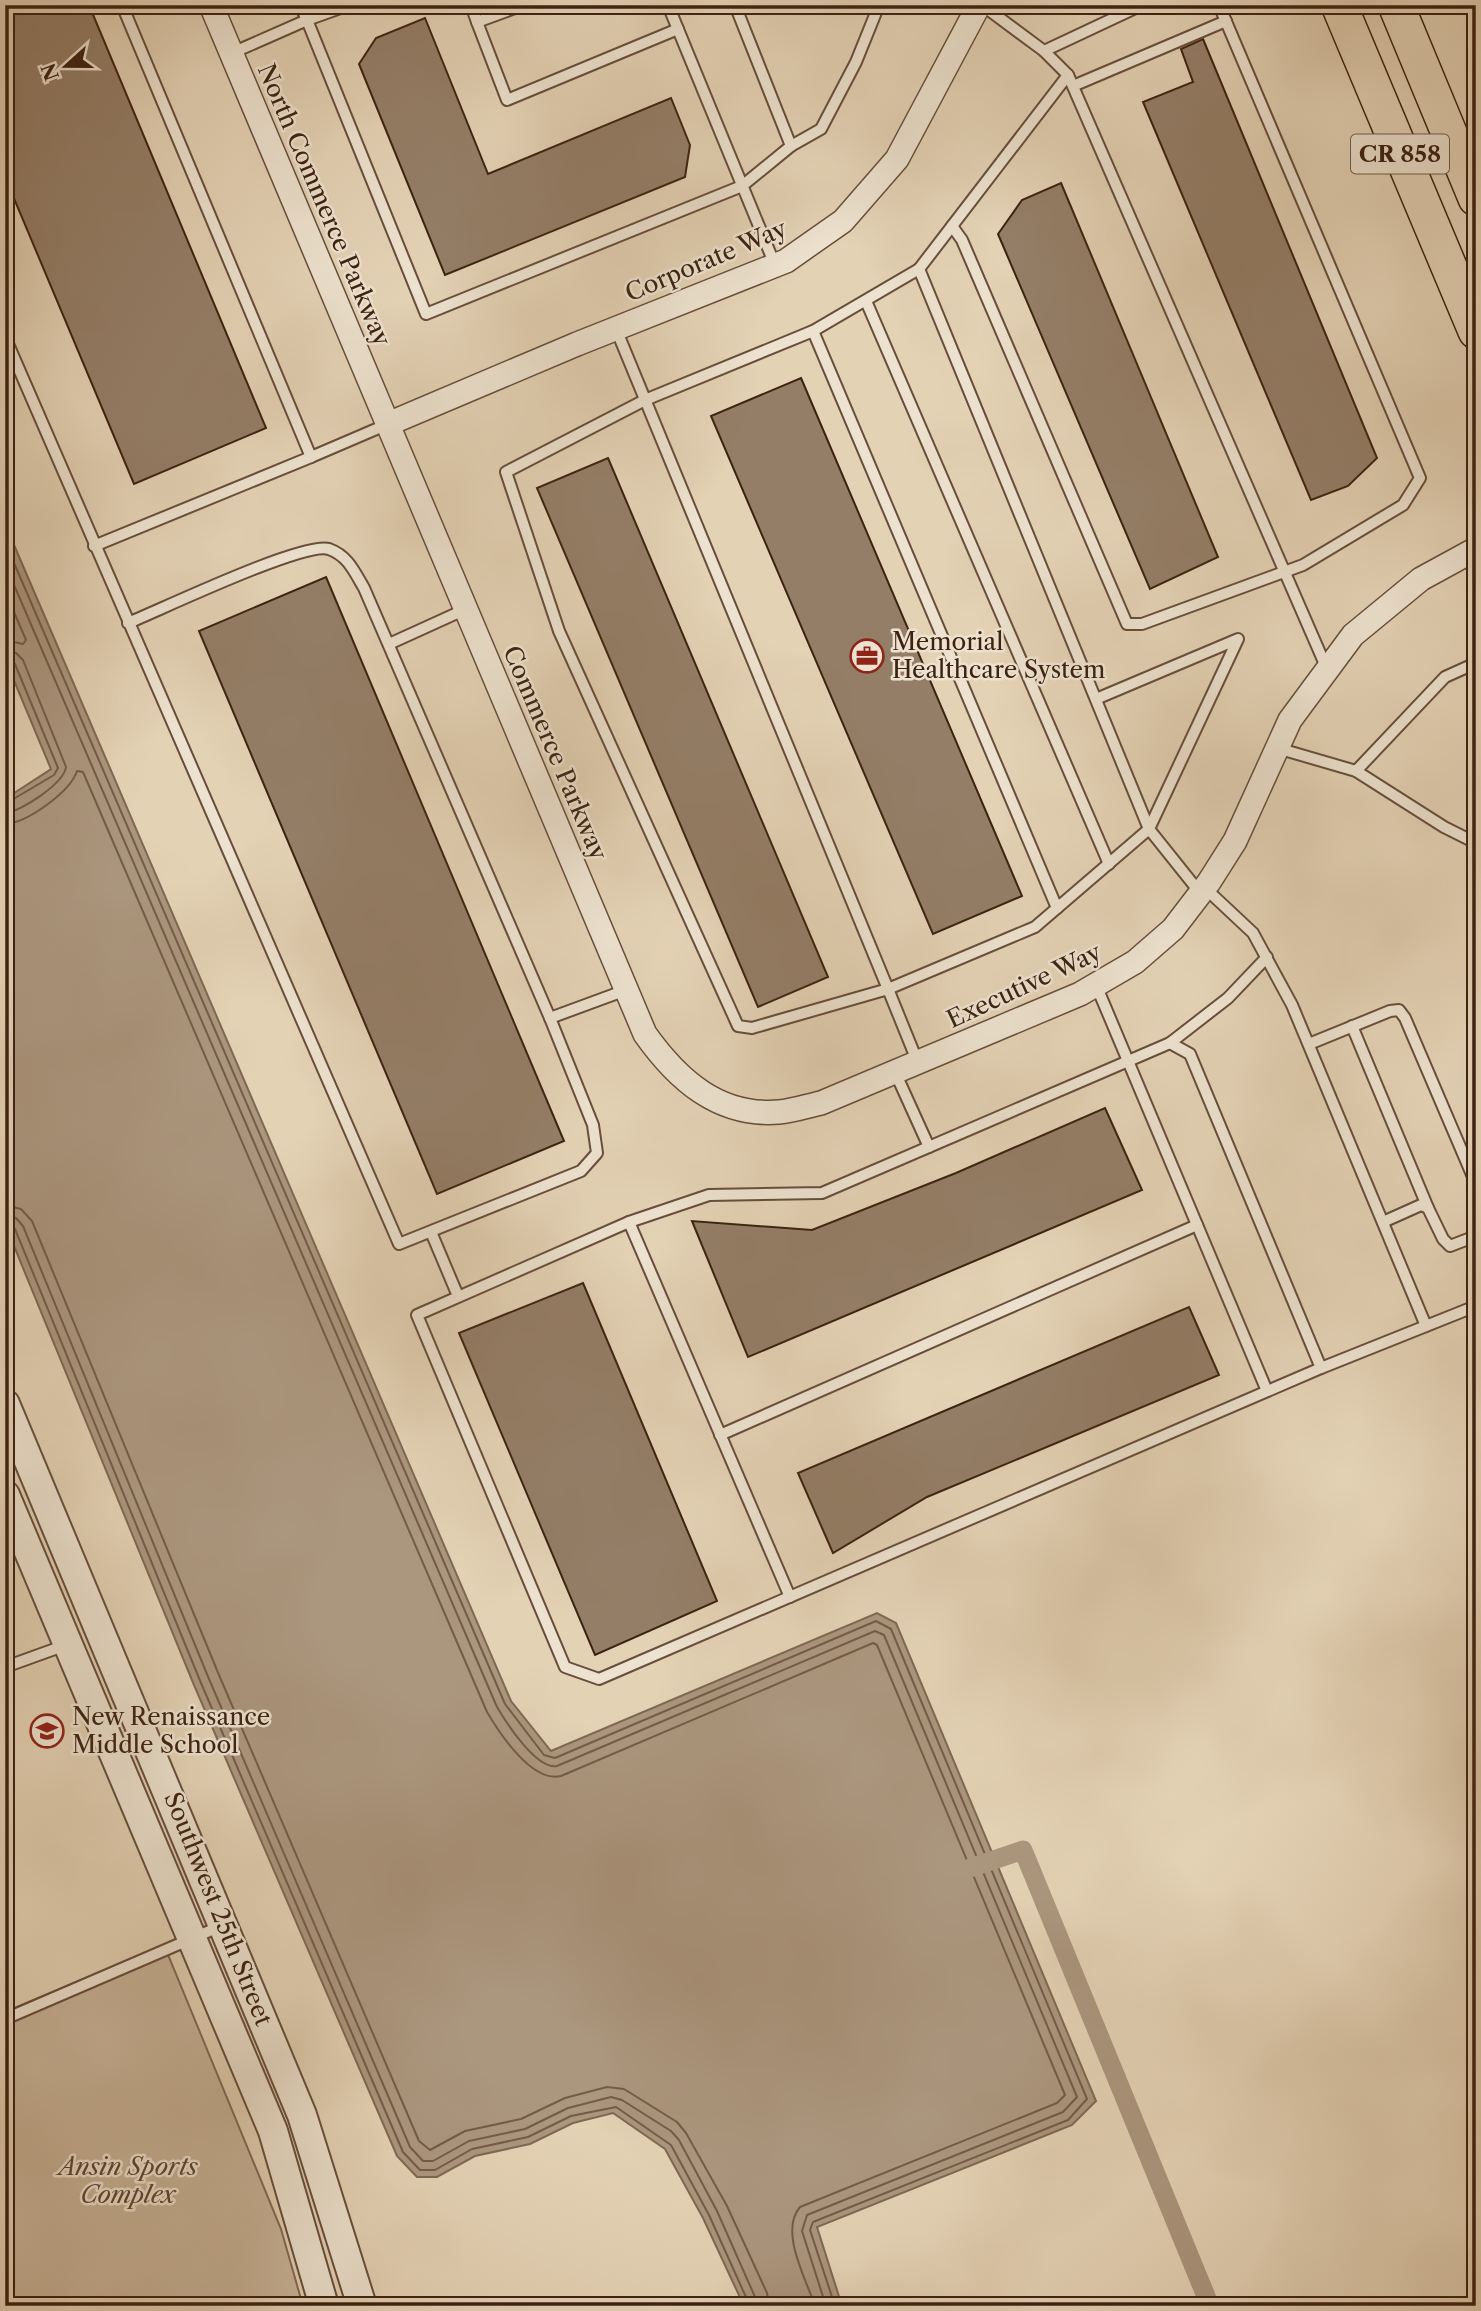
<svg xmlns="http://www.w3.org/2000/svg" width="1481" height="2311" viewBox="0 0 1481 2311" font-family="'Libre Caslon Text',serif">
	<style>
		.green { fill: #c8b499; stroke: #826b56; stroke-width: 2 }
		.water { fill: #ab967e; stroke: #7f6853; stroke-width: 2 }
		.lines { fill: none; stroke-linecap: round; stroke-linejoin: round }
		.shore { stroke: #745c48; stroke-width: 2 }
		.canal { stroke: #ab967e; stroke-width: 19 }
		.building { fill: #947e67; stroke: #3d2213; stroke-width: 2 }
		.service-casing { stroke: #674e3c; stroke-width: 14 }
		.minor-casing { stroke: #674e3c; stroke-width: 26 }
		.tertiary-casing { stroke: #674e3c; stroke-width: 32 }
		.primary-casing { stroke: #3d2213; stroke-width: 38 }
		.service { stroke: #ede2cf; stroke-width: 10 }
		.minor { stroke: #ede2cf; stroke-width: 23 }
		.tertiary { stroke: #ede2cf; stroke-width: 28 }
		.primary { stroke: #e4d2b5; stroke-width: 35 }
		.labels { text-anchor: middle; stroke-width: 5; stroke-linejoin: round; paint-order: stroke }
		.shield { fill: #ede2cf; stroke: #725c4b; stroke-width: 2 }
		.shield-label { font-size: 23px; font-weight: bold; fill: #3d2213 }
		.street-label { font-size: 24px; fill: #3d2213; stroke: #ede2cf }
		.poi-label { font-size: 24px; fill: #3d2213; stroke: #ede2cf; text-anchor: start }
		.park-label { font-size: 24px; font-style: italic; fill: #604634; stroke: #ede2cf }
	</style>
	<rect width="100%" height="100%" fill="#e4d2b5"/>
	<filter id="stains"><feTurbulence type="fractalNoise" baseFrequency=".00286" numOctaves="4"/><feColorMatrix values="0 0 0 0 .2 0 0 0 0 .09 0 0 0 0 .02 0 0 0 .5 -.17"/></filter>
	<radialGradient id="worn" r=".72"><stop offset=".6" stop-color="#630" stop-opacity="0"/><stop offset="1" stop-color="#630" stop-opacity=".3"/></radialGradient>
	<polygon class="green" points="164,1945 281,2229 303,2306 5,2306 5,2012"/>
	<polygon class="water" points="5,524 511,1701 551,1751 877,1613 896,1623 1096,2101 1072,2125 817,2227 842,2306 744,2306 703,2218 665,2149 613,2113 573,2123 530,2144 475,2156 437,2177 417,2177 397,2156 194,1685 5,1224 5,799 51,769 5,659"/>
	<g class="lines">
		<g class="shore">
			<polyline points="5,542 505,1704 544,1755 555,1758 876,1621 891,1629 1087,2099 1068,2120 813,2222 810,2230 835,2306"/>
			<path d="M5,564L497,1707C507,1724 537,1770 557,1766L875,1631L884,1635L1077,2097L1063,2112L807,2215L802,2231L826,2306"/>
			<polyline points="5,591 26,640 23,644 5,640"/>
			<path d="M5,650L16,653L23,660L66,767C64,783 21,812 5,813"/>
			<polyline points="5,659 15,664 58,768 54,775 5,804"/>
			<path d="M5,824C27,823 70,792 77,771L83,772L487,1712C500,1734 532,1783 561,1776L873,1643L877,1645L1065,2095L1057,2103L800,2207C779,2231 806,2279 815,2306"/>
			<polyline points="5,1205 21,1209 32,1221 219,1675 419,2141 430,2150 465,2131 521,2119 565,2098 607,2087 624,2089 677,2122 686,2133 727,2206 767,2293 769,2306"/>
			<polyline points="5,1215 16,1218 23,1226 209,1679 410,2147 423,2161 433,2161 469,2141 525,2129 568,2108 611,2097 622,2100 671,2131 679,2140 717,2211 759,2306"/>
			<polyline points="5,1224 15,1229 201,1683 403,2152 420,2170 435,2170 472,2149 528,2137 571,2116 616,2107 671,2145 709,2215 750,2306"/>
		</g>
		<polyline class="canal" points="970,1868 1023,1850 1210,2306"/>
	</g>
	<g class="building">
		<polygon points="5,5 89,5 266,428 134,484 5,177"/>
		<polygon points="425,18 488,174 671,98 690,145 685,177 445,275 359,64 376,38"/>
		<polygon points="1203,39 1377,458 1348,486 1311,500 1143,102 1193,82 1181,49"/>
		<polygon points="1061,183 1218,557 1150,589 998,234 1022,200"/>
		<polygon points="801,378 1022,896 933,934 711,416"/>
		<polygon points="608,458 828,977 758,1007 537,488"/>
		<polygon points="326,577 564,1141 437,1194 199,631"/>
		<polygon points="1105,1108 1142,1190 748,1357 692,1221 812,1230 956,1173"/>
		<polygon points="583,1283 717,1601 595,1655 459,1333"/>
		<polygon points="1189,1307 1219,1375 927,1497 833,1553 798,1473"/>
	</g>
	<g class="lines">
		<defs>
			<g id="service">
				<polyline points="122,5 311,457 388,424"/>
				<polyline points="300,5 307,20 349,5"/>
				<polyline points="471,5 477,22 523,5"/>
				<polyline points="668,5 775,265"/>
				<polyline points="735,5 791,146"/>
				<polyline points="477,22 507,100 678,29"/>
				<polyline points="1044,51 1142,5"/>
				<polyline points="232,53 307,20 426,314 742,186 791,146 821,129 856,62 879,5"/>
				<polyline points="1068,75 1327,669"/>
				<polyline points="1073,86 1226,21"/>
				<polyline points="952,226 962,240 1127,624 1142,624 1303,565 1403,505 1420,478 1219,5"/>
				<polyline points="919,269 1068,75 1044,51 982,5"/>
				<polyline points="866,301 1109,864"/>
				<polyline points="616,329 888,989 1035,927 1149,829 1201,894"/>
				<polyline points="813,331 1057,908"/>
				<path d="M5,337L399,1244L581,1171L597,1153L593,1125L550,1018L364,588C354,571 348,556 329,549C304,541 160,610 128,623"/>
				<polyline points="94,546 311,457"/>
				<polyline points="389,644 466,609"/>
				<polyline points="1096,699 1238,639 1149,829"/>
				<polyline points="1277,748 1356,771 1444,827 1476,843"/>
				<polyline points="1356,771 1445,677 1476,663"/>
				<polyline points="1205,888 1253,933 1292,1005 1426,1326"/>
				<polyline points="1096,985 1267,1391"/>
				<polyline points="550,1018 626,990"/>
				<polyline points="1352,1026 1428,1208"/>
				<polygon points="1170,1043 1190,1054 1321,1368 599,1679 565,1667 417,1315 629,1222 709,1195 822,1193"/>
				<polyline points="1170,1043 1228,998 1267,957"/>
				<polyline points="1309,1044 1390,1011 1399,1010 1405,1018 1476,1184"/>
				<polyline points="918,1063 888,989 752,1028 738,1026 559,631 506,472 645,400 813,331 919,269 1149,829"/>
				<polyline points="895,1072 929,1147"/>
				<polyline points="629,1222 790,1597"/>
				<polyline points="1383,1222 1421,1205 1428,1208 1443,1239 1450,1246 1476,1236"/>
				<polyline points="431,1232 458,1296"/>
				<polyline points="1321,1368 1476,1306"/>
				<polyline points="720,1435 1197,1225"/>
				<polyline points="5,1667 66,1645"/>
				<polyline points="5,2019 221,1926"/>
			</g>
			<g id="minor">
				<path d="M211,5L645,1034C677,1079 718,1117 779,1112C793,1111 807,1106 821,1103L1080,994L1135,962L1173,929L1209,882L1235,841L1290,720L1353,635L1421,579L1476,549"/>
				<polyline points="388,424 577,344 786,261 843,221 897,159 979,5"/>
			</g>
			<g id="tertiary">
				<polyline points="5,1404 302,2115 362,2306"/>
				<polyline points="5,1495 273,2131 324,2306"/>
			</g>
			<g id="primary">
				<polyline points="1339,5 1476,331"/>
				<polyline points="1396,5 1476,198"/>
			</g>
		</defs>
		<use href="#service" class="service-casing"/>
		<use href="#minor" class="minor-casing"/>
		<use href="#tertiary" class="tertiary-casing"/>
		<use href="#primary" class="primary-casing"/>
		<use href="#service" class="service"/>
		<use href="#minor" class="minor"/>
		<use href="#tertiary" class="tertiary"/>
		<use href="#primary" class="primary"/>
	</g>
	<defs>
		<symbol id="office-ring" viewBox="-11 -11 22 22"><circle r="9.5" fill="#ede2cf" stroke="#8f2418" stroke-width="1.5"/><path d="M-6-3h4V-5.5h4V-3h4V5H-6ZM-1-4.5V-3h2v-1.5ZM-6 0V1H6V0Z" fill="#8f2418"/></symbol>
		<symbol id="school-ring" viewBox="-11 -11 22 22"><circle r="9.5" fill="#ede2cf" stroke="#8f2418" stroke-width="1.5"/><path d="M0-5L7-2L0 1L-7-2ZM-4 1L0 2.5L4 1V4Q0 6-4 4Z" fill="#8f2418"/></symbol>
	</defs>
	<g fill-rule="evenodd">
		<use href="#office-ring" x="848" y="637" width="38" height="38"/>
		<use href="#school-ring" x="28" y="1712" width="38" height="38"/>
	</g>
	<g class="labels">
		<rect class="shield" x="1351" y="134.5" width="98" height="39" rx="5"/>
		<g class="shield-label">
			<text x="1400" y="162">CR 858</text>
		</g>
		<g class="street-label">
			<text transform="translate(324 205) rotate(67)" y="8">North Commerce Parkway</text>
			<text transform="translate(706 261) rotate(-23)" y="8">Corporate Way</text>
			<text transform="translate(555 753) rotate(67)" y="8">Commerce Parkway</text>
			<text transform="translate(1024 986) rotate(-25)" y="8">Executive Way</text>
			<text transform="translate(218 1909) rotate(68)" y="8">Southwest 25th Street</text>
		</g>
		<g class="poi-label">
			<text x="892" y="650">Memorial<tspan x="892" dy="28">Healthcare System</tspan></text>
			<text x="72" y="1725">New Renaissance<tspan x="72" dy="28">Middle School</tspan></text>
		</g>
		<g class="park-label">
			<text x="128" y="2175">Ansin Sports<tspan x="128" dy="28">Complex</tspan></text>
		</g>
	</g>
	<rect width="1481" height="2311" fill="none" stroke="#e4d2b5" stroke-width="28"/>
	<rect x="7" y="7" width="1467" height="2297" fill="none" stroke="#3d2213" stroke-width="3.5"/>
	<rect x="14" y="14" width="1453" height="2283" fill="none" stroke="#3d2213" stroke-width="2"/>
	<g transform="translate(66 66) rotate(249)" stroke="#ede2cf" stroke-width="5" paint-order="stroke">
	<path d="M0-5L12 26L0 18L-12 26Z" fill="#3d2213"/>
	<text y="-10" font-size="19" font-weight="bold" text-anchor="middle" fill="#3d2213">N</text>
	</g>
	<rect width="100%" height="100%" filter="url(#stains)"/>
	<rect width="100%" height="100%" fill="url(#worn)"/>
</svg>
